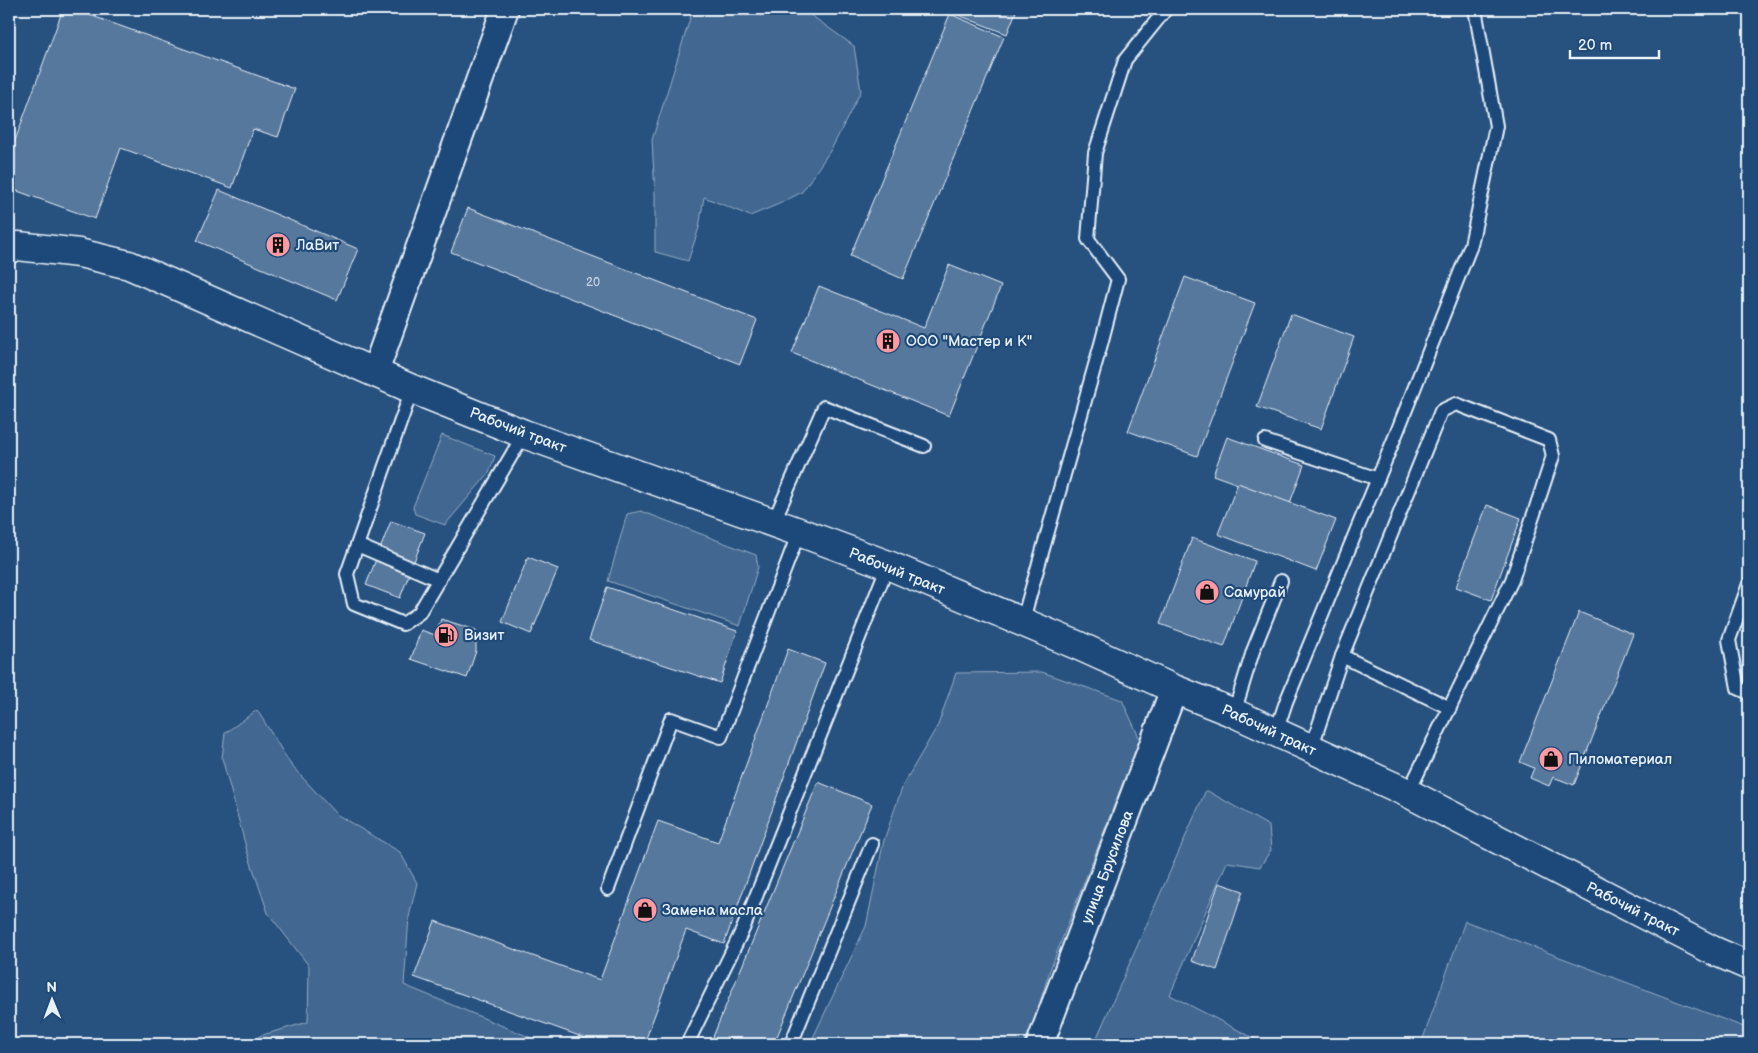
<svg xmlns="http://www.w3.org/2000/svg" width="1758" height="1053" viewBox="0 0 1758 1053" font-family="'Balsamiq Sans',sans-serif">
	<style>
		.green { fill: #436891; stroke: #96acc4 }
		.building { fill: #57789d; stroke: #e8f1f8 }
		.lines { fill: none; stroke-linecap: round; stroke-linejoin: round }
		.lane-casing { stroke: #e8f1f8; stroke-width: 16 }
		.street-casing { stroke: #e8f1f8; stroke-width: 30 }
		.secondary-casing { stroke: #e8f1f8; stroke-width: 31 }
		.lane { stroke: #1f4a7a; stroke-width: 12 }
		.street { stroke: #1f4a7a; stroke-width: 26 }
		.secondary { stroke: #1f4a7a; stroke-width: 28 }
		.labels { text-anchor: middle; stroke-width: 4.5; stroke-linejoin: round; paint-order: stroke }
		.number-label { font-size: 12px; fill: #c4d3e1 }
		.poi-label { font-size: 15px; fill: #e8f1f8; stroke: #1f4a7a; text-anchor: start }
		.street-label { font-size: 15px; fill: #e8f1f8; stroke: #1f4a7a }
	</style>
	<rect width="100%" height="100%" fill="#27517f"/>
	<filter id="ink" filterUnits="userSpaceOnUse"><feTurbulence type="fractalNoise" baseFrequency=".02" numOctaves="2"/><feDisplacementMap in="SourceGraphic" scale="10" xChannelSelector="R" yChannelSelector="G"/><feConvolveMatrix kernelMatrix="1 2 1 2 8 2 1 2 1" color-interpolation-filters="sRGB"/></filter>
	<g filter="url(#ink)">
		<g class="green">
			<polygon points="693,9 799,9 808,13 854,46 861,91 832,148 802,192 779,204 750,216 704,197 699,228 688,261 655,252 655,195 652,140"/>
			<polygon points="442,435 495,456 489,473 445,525 415,514 413,507"/>
			<polygon points="641,511 756,555 758,567 740,626 608,581 627,514"/>
			<polygon points="1042,672 1122,700 1140,739 1050,970 1027,1044 810,1044 866,926 884,840 903,785 938,725 956,673"/>
			<polygon points="257,710 291,765 336,814 400,852 417,883 409,917 404,985 534,1039 533,1044 257,1044 259,1036 308,1022 309,966 268,913 247,851 222,758 225,733"/>
			<polygon points="1206,790 1269,826 1271,850 1260,867 1227,862 1170,995 1265,1044 1094,1044"/>
			<polygon points="1465,921 1749,1029 1749,1044 1421,1044"/>
		</g>
		<g class="building">
			<polygon points="63,9 73,9 295,89 278,137 253,129 232,188 121,148 95,219 9,188 9,157"/>
			<polygon points="943,9 1017,9 1007,34"/>
			<polygon points="950,14 1004,37 903,279 850,256"/>
			<polygon points="219,190 358,249 337,300 197,241"/>
			<polygon points="468,208 757,320 740,364 451,252"/>
			<polygon points="949,265 1001,286 949,416 792,353 819,286 924,328"/>
			<polygon points="1185,277 1255,303 1197,456 1128,431"/>
			<polygon points="1291,314 1354,337 1321,429 1257,407"/>
			<polygon points="1227,437 1304,465 1290,503 1213,475"/>
			<polygon points="1238,483 1336,520 1316,571 1218,534"/>
			<polygon points="1487,505 1521,518 1491,600 1456,587"/>
			<polygon points="391,521 425,533 400,598 366,585"/>
			<polygon points="1192,538 1255,561 1224,647 1160,624"/>
			<polygon points="528,557 558,569 531,634 502,622"/>
			<polygon points="607,587 737,631 720,683 589,640"/>
			<polygon points="1579,612 1633,634 1574,785 1553,777 1549,786 1530,778 1534,768 1520,762"/>
			<polygon points="441,619 476,630 476,651 467,678 411,659 421,630 435,635"/>
			<polygon points="788,649 825,663 724,944 686,930 644,1044 602,1044 414,977 435,921 600,980 658,821 718,842"/>
			<polygon points="818,782 872,804 774,1044 710,1044"/>
			<polygon points="1219,883 1243,891 1217,970 1192,961"/>
			<polygon points="579,1036 602,1044 575,1044"/>
		</g>
		<g class="lines">
			<defs>
				<g id="lane">
					<polyline points="412,389 347,574 354,604 403,624 419,613 524,434"/>
					<polyline points="1265,441 1378,479"/>
					<polyline points="773,523 824,407 924,446"/>
					<polyline points="357,545 439,580"/>
					<polyline points="1749,584 1729,640 1738,688 1749,693"/>
					<polyline points="1022,623 1101,344 1118,279 1088,239 1095,153 1125,60 1166,9"/>
					<polyline points="1234,713 1253,651 1281,581"/>
					<polyline points="1276,732 1286,702 1397,432 1471,245 1496,126 1475,9"/>
					<polyline points="1311,749 1342,656"/>
					<polyline points="1408,793 1512,580 1553,456 1549,440 1456,404 1441,411 1342,656 1450,708"/>
					<polyline points="608,889 671,719 721,737 799,532"/>
					<polyline points="687,1044 743,929 888,565"/>
					<polyline points="791,1044 872,844"/>
				</g>
				<g id="street">
					<polyline points="375,372 505,9"/>
					<polyline points="1040,1044 1174,689"/>
				</g>
				<polyline id="secondary" points="9,249 18,246 79,253 129,265 412,389 524,434 799,532 888,565 1079,646 1174,689 1234,713 1408,793 1712,950 1749,966"/>
			</defs>
			<use href="#lane" class="lane-casing"/>
			<use href="#street" class="street-casing"/>
			<use href="#secondary" class="secondary-casing"/>
			<use href="#lane" class="lane"/>
			<use href="#street" class="street"/>
			<use href="#secondary" class="secondary"/>
		</g>
	</g>
	<defs>
		<symbol id="building-disc" viewBox="-11 -11 22 22"><circle r="9.5" fill="#ff9aa2" stroke="#1f4a7a"/><path d="M-4-6H4V6H1V3H-1V6H-4ZM-2.5-4.3h1.7v1.8h-1.7ZM.8-4.3h1.7v1.8H.8ZM-2.5-1h1.7V.8h-1.7ZM.8-1h1.7V.8H.8Z" fill="#111"/></symbol>
		<symbol id="shop-disc" viewBox="-11 -11 22 22"><circle r="9.5" fill="#ff9aa2" stroke="#1f4a7a"/><path d="M-5-2.5h2.3a2.7 3.5 0 0 1 5.4 0H5L5.5 6h-11ZM-1.5-2.5h3a1.5 2.3 0 0 0-3 0Z" fill="#111"/></symbol>
		<symbol id="fuel-disc" viewBox="-11 -11 22 22"><circle r="9.5" fill="#ff9aa2" stroke="#1f4a7a"/><path d="M-5.5-6h7V0h2V4h1.3V-2.5L3-4.5l.8-.8L6-3V5H2.5V1h-1V6h-7ZM-4.2-4.7v3.2H.2V-4.7Z" fill="#111"/></symbol>
	</defs>
	<g fill-rule="evenodd">
		<use href="#building-disc" x="264" y="231" width="28" height="28"/>
		<use href="#building-disc" x="874" y="327" width="28" height="28"/>
		<use href="#shop-disc" x="1193" y="578" width="28" height="28"/>
		<use href="#fuel-disc" x="432" y="621" width="28" height="28"/>
		<use href="#shop-disc" x="1537" y="745" width="28" height="28"/>
		<use href="#shop-disc" x="631" y="896" width="28" height="28"/>
	</g>
	<g class="labels">
		<g class="number-label">
			<text x="593" y="286">20</text>
		</g>
		<g class="poi-label">
			<text x="296" y="250">ЛаВит</text>
			<text x="906" y="346">ООО "Мастер и К"</text>
			<text x="1224" y="597">Самурай</text>
			<text x="464" y="640">Визит</text>
			<text x="1568" y="764">Пиломатериал</text>
			<text x="662" y="915">Замена масла</text>
		</g>
		<g class="street-label">
			<text transform="translate(518 430) rotate(21)" y="5">Рабочий тракт</text>
			<text transform="translate(897 571) rotate(22)" y="5">Рабочий тракт</text>
			<text transform="translate(1269 730) rotate(25)" y="5">Рабочий тракт</text>
			<text transform="translate(1107 867) rotate(-69)" y="5">улица Брусилова</text>
			<text transform="translate(1633 909) rotate(27)" y="5">Рабочий тракт</text>
		</g>
	</g>
	<rect width="1758" height="1053" fill="none" stroke="#1f4a7a" stroke-width="30"/>
	<rect x="15" y="15" width="1728" height="1023" fill="none" stroke="#e8f1f8" stroke-width="2" filter="url(#ink)"/>
	<g transform="translate(52 1000) rotate(359)" stroke="#1f4a7a" stroke-width="4" paint-order="stroke">
	<path d="M0-4L9 19L0 12L-9 19Z" fill="#e8f1f8"/>
	<text y="-8" font-size="14" font-weight="bold" text-anchor="middle" fill="#e8f1f8">N</text>
	</g>
	<path d="M1570 50v8h89v-8" fill="none" stroke="#e8f1f8" stroke-width="2.5"/>
	<text x="1578" y="50" font-size="15" fill="#e8f1f8" stroke="#1f4a7a" stroke-width="4" paint-order="stroke">20 m</text>
</svg>
